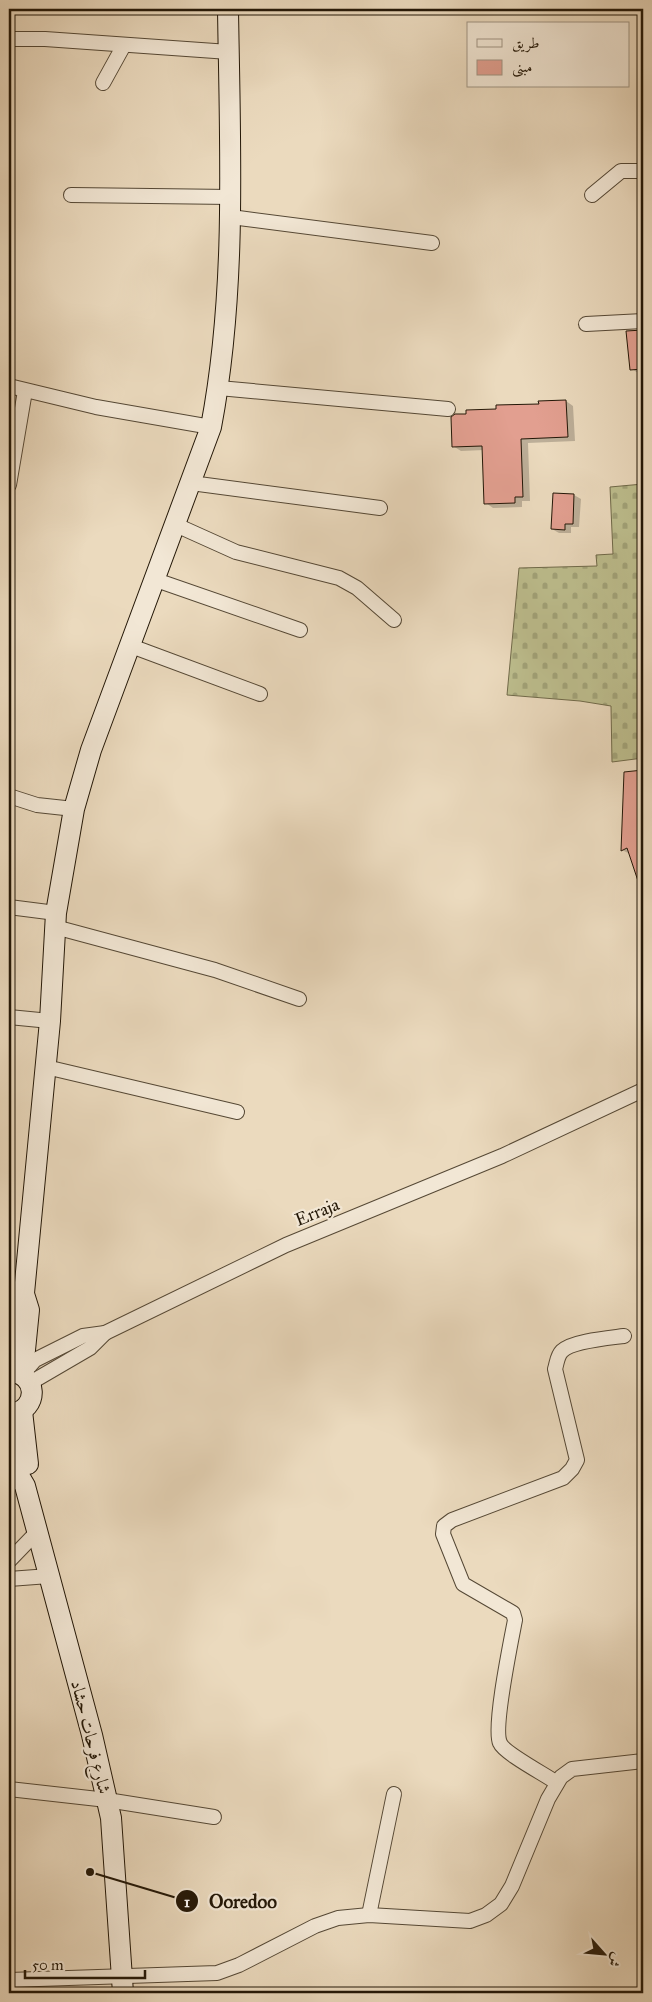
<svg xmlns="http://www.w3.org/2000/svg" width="652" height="2002" viewBox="0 0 652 2002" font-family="'IM FELL Great Primer',Amiri,serif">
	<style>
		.cemetery { fill: url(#cemetery-stones); stroke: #706a4a }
		.shadow { fill: #0003 }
		.building { fill: #e29f90; stroke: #231707 }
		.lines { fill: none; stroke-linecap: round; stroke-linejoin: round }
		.street-casing { stroke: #554835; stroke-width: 16 }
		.secondary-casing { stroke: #231707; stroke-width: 22 }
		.street { stroke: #f2e7d5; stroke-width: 14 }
		.secondary { stroke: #f2e7d5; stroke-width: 20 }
		.labels { text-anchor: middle; stroke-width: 4.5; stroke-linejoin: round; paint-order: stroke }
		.street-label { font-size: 18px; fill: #231707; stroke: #f2e7d5 }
		.leader { fill: none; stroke: #231707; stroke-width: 2 }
		.callout-dot { fill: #231707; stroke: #f2e7d5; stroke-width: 2 }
		.mark-label { font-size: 15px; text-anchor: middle; font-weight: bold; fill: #fff }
		.callout-label { font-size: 19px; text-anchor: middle; font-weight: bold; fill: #231707; stroke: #f2e7d5; stroke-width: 4.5; stroke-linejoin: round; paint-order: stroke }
	</style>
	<defs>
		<pattern id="cemetery-stones" width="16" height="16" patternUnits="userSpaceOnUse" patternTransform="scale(1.25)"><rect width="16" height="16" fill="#bdbe8e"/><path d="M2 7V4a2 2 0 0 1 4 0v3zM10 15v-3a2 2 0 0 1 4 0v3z" fill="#a2a379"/></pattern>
	</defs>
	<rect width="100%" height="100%" fill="#ebdabe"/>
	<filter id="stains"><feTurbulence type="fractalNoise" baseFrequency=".004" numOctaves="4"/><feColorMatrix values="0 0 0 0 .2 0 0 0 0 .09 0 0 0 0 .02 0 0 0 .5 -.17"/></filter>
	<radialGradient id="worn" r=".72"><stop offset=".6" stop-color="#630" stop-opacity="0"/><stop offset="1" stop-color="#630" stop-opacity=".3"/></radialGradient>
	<polygon class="cemetery" points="643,484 643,758 612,762 611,706 580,701 507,695 519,568 597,566 596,555 613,554 610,487"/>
	<g class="shadow">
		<polygon points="643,330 643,373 638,373 632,369 627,332"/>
		<polygon points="566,401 573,406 575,441 528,443 530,501 522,501 522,507 493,508 486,503 484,450 461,451 453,446 497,410"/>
		<polygon points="555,494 574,495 581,499 579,527 571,527 571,533 559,533 552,529"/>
		<polygon points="643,772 643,897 630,854 622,850 626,773"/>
	</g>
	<g class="building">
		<polygon points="643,330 643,369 630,370 626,331"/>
		<polygon points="566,400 568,437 521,439 523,497 515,497 515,503 484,504 482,446 452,447 451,417 455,414 466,414 466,410 496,409 496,405 539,404 538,401"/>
		<polygon points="553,493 574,494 573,524 565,524 565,530 551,529"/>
		<polygon points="643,770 643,889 641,890 627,848 621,851 624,772"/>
	</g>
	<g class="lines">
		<defs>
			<g id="street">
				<polyline points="9,39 45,39 229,52"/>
				<polyline points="103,83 124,45"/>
				<polyline points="71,195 231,197"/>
				<polyline points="592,195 621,171 643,171"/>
				<polyline points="231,217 432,243"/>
				<polyline points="586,324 643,321"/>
				<polyline points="9,386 96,407 211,427"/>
				<polyline points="219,388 448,409"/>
				<polyline points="191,483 380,508"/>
				<polyline points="9,485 25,391"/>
				<polyline points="176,525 236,552 339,578 357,588 394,620"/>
				<polyline points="156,580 300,630"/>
				<polyline points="131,646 260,694"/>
				<polyline points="9,796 37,805 74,809"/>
				<polyline points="9,907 56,913"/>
				<polyline points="55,927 215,970 299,999"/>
				<polyline points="9,1017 50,1021"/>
				<polyline points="46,1067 237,1112"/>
				<polyline points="22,1375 35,1360 83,1336 105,1333 286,1245 502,1156 643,1090"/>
				<polyline points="30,1383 90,1348 105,1333"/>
				<polyline points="9,1561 37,1532"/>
				<polyline points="9,1579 49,1576"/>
				<path d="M557,1783C546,1775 504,1753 500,1743C493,1728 511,1641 515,1620L513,1613L463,1584L443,1534L444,1526L452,1520L563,1478L572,1469L577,1460L555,1369C557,1363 557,1356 562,1351C572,1341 609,1338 624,1336"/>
				<polyline points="9,1789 107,1800 214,1817"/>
				<polyline points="369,1915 394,1794"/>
				<polyline points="9,1980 217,1973 239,1965 315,1926 338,1918 369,1915 470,1921 486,1915 501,1904 512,1886 548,1799 561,1777 572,1769 643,1761"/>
			</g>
			<g id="secondary">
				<path d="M9,1344L15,1310L24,1293L50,1021L56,913L74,809L91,750L211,427C237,290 230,148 228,9"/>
				<path d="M9,1372C38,1372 40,1410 11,1414"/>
				<polyline points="20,1373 25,1350 29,1310 24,1294"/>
				<polyline points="22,1411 28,1464"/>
				<polyline points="9,1429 18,1474 25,1486 92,1735 111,1818 123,1993"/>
			</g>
		</defs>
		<use href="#street" class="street-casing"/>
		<use href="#secondary" class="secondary-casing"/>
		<use href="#street" class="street"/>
		<use href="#secondary" class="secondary"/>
	</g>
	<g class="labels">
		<g class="street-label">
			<text transform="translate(317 1212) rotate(-22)" y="6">Erraja</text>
			<text transform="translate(91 1737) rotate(76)" y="6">شارع فرحات حشاد</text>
		</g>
	</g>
	<path class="leader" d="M90 1872L187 1901"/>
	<g class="callout-dot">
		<circle cx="90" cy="1872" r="5"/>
		<circle cx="187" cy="1901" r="12"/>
	</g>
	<g class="mark-label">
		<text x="187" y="1907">1</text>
	</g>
	<g class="callout-label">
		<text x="243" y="1908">Ooredoo</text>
	</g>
	<rect width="652" height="2002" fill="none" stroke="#ebdabe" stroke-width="30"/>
	<rect x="10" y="10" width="632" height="1982" fill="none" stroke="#231707" stroke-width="2.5"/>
	<rect x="15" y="15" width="622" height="1972" fill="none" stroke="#231707"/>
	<rect x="467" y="22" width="162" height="65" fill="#f2e7d5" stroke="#9f9483"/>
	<rect x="477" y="39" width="25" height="8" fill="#f2e7d5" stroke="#9f9483"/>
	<text x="512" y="48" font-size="15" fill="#231707">طريق</text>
	<rect x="477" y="60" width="25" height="15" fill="#e29f90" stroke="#9f9483"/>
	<text x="512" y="72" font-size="15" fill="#231707">مبنى</text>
	<g transform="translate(604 1954) rotate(117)" stroke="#f2e7d5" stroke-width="4" paint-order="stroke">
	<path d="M0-4L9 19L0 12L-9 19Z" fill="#231707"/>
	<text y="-8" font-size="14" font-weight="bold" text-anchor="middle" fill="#231707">ش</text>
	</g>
	<path d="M25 1970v8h120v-8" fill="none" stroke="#231707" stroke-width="2.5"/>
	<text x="32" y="1970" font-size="15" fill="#231707" stroke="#f2e7d5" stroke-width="4" paint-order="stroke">50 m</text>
	<rect width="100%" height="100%" filter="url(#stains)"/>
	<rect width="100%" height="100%" fill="url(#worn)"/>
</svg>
